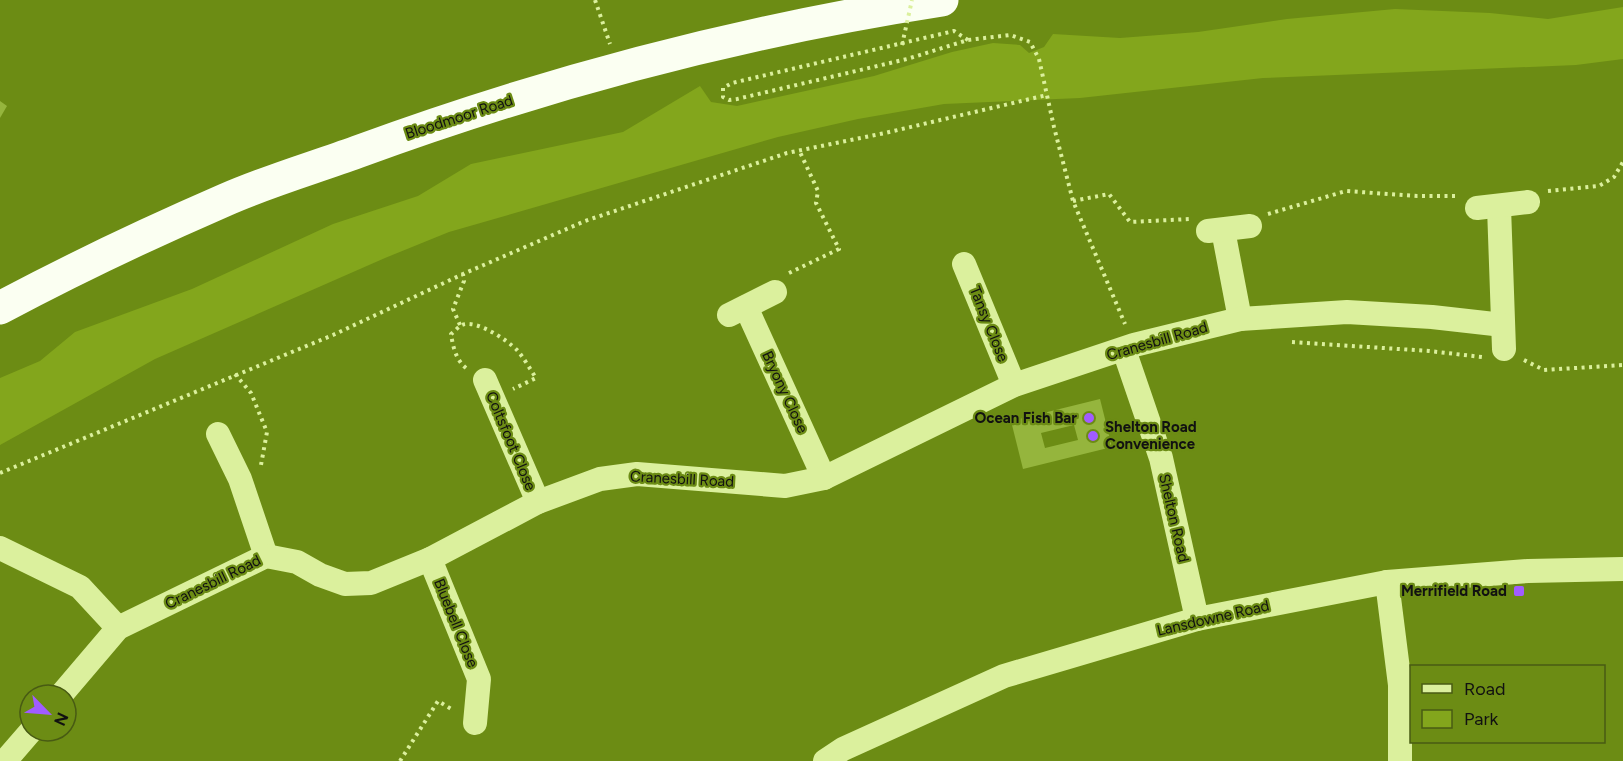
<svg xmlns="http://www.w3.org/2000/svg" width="1623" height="761" viewBox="0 0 1623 761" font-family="Figtree,sans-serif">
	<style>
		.green { fill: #83a61c }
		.building { fill: #95b53d; fill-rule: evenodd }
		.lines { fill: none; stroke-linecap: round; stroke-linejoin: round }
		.path { stroke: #dbf09d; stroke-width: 4; stroke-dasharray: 3 4.5; stroke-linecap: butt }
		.minor { stroke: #dbf09d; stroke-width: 24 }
		.trunk { stroke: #fbfff2; stroke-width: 33 }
		.path-bridge { stroke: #dbf09d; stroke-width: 4; stroke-dasharray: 3 4.5; stroke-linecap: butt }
		.poi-dot { fill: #a15cff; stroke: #6c8c14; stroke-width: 2 }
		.labels { text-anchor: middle; stroke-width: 4.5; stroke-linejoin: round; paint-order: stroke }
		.street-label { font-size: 15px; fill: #111; stroke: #6c8c14 }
		.poi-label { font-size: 15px; font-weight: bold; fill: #111; stroke: #6c8c14; text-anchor: end }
	</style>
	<rect width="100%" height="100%" fill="#6c8c14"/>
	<polygon class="green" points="1623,7 1623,59 1576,65 1263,78 1080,98 944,104 858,119 778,137 449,232 385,258 155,359 0,445 0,378 40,361 75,332 192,289 333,224 418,196 471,164 623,132 700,86 711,102 737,106 874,76 952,52 993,43 1020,45 1029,53 1044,47 1053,34 1120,38 1198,32 1287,19 1395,9 1490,13 1548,19"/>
	<g class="building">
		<polygon points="0,101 7,106 0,118"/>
		<path d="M1100,399L1112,447L1023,469L1011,421ZM1074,425L1078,440L1045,448L1041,433Z"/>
	</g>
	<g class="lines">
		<g class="path">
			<polyline points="595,0 610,44"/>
			<polyline points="968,40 954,31 732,83 723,88 723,97 729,100 737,99 907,59 968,40 1010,35 1030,42 1039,59 1054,127 1073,201 1125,324"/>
			<polyline points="1548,191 1599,186 1614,177 1623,162"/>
			<polyline points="1073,201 1109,194 1130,222 1190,219"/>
			<polyline points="1268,214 1346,191 1417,196 1458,196"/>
			<polyline points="789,273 839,249 816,203 818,191 799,150"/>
			<polyline points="460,325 453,309 464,281 463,274"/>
			<polyline points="1292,342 1429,351 1482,357"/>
			<polyline points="1524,360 1544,370 1623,365"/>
			<path d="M466,368C456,360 453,347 451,334C455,331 458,327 462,325C476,319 507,340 517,350C524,358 530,369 536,378L513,389"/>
			<polyline points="235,374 251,393 267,432 261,465"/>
			<polyline points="0,473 333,335 463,274 585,221 787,153 885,133 1047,95"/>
			<polyline points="400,761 438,701 453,710"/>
		</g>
		<g class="minor">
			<polyline points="1499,207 1504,349"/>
			<polyline points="1477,208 1528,202"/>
			<polyline points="1223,230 1240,319"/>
			<polyline points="1208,231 1250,226"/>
			<polyline points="964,264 1014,385"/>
			<polyline points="746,307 824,478"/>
			<polyline points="729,315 775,292"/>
			<polyline points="1124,350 1161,458 1197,619"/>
			<polyline points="485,380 538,502"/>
			<polyline points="218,434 240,479 266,556"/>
			<polyline points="0,548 80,587 118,628"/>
			<polyline points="430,559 479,679 475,723"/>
			<polyline points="1387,582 1400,685 1400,761"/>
			<polyline points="61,695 118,628 266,556 297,562 320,575 345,584 371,583 430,559 538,502 600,479 637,474 785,486 824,478 1014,385 1134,345 1240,319 1347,312 1432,317 1503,325"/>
			<polyline points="5,761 31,731"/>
			<polyline points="825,761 843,749 1004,676 1197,619 1387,582 1528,571 1623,569"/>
		</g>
		<path class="trunk" d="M0,308C73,269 149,233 225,200C268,181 313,168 357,152C548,82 741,31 942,0"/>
		<polyline class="path-bridge" points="902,45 912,0"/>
	</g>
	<g class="poi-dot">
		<circle cx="1089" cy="418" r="6"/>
		<circle cx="1093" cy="436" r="6"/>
		<rect x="1513" y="585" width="12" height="12" rx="3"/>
	</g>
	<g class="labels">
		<g class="street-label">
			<text transform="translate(459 117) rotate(-18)" y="5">Bloodmoor Road</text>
			<text transform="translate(989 324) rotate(68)" y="5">Tansy Close</text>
			<text transform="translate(1157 341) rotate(-16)" y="5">Cranesbill Road</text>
			<text transform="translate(785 392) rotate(65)" y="5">Bryony Close</text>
			<text transform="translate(511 441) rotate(67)" y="5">Coltsfoot Close</text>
			<text transform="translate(682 479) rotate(3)" y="5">Cranesbill Road</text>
			<text transform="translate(1174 518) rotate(77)" y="5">Shelton Road</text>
			<text transform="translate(213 582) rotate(-26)" y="5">Cranesbill Road</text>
			<text transform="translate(1213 618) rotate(-13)" y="5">Lansdowne Road</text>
			<text transform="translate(456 623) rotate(68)" y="5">Bluebell Close</text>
		</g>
		<g class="poi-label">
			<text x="1077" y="423">Ocean Fish Bar</text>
			<text x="1105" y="432" text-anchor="start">Shelton Road<tspan x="1105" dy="17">Convenience</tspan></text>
			<text x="1507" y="596">Merrifield Road</text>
		</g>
	</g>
	<rect x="1410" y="665" width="195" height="78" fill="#6c8c14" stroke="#485b13" stroke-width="1.5"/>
	<rect x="1422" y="684" width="30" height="9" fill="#dbf09d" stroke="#485b13" stroke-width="1.5"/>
	<text x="1464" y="695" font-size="18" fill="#111111">Road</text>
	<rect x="1422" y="710" width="30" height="18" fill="#83a61c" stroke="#485b13" stroke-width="1.5"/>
	<text x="1464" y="725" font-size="18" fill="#111111">Park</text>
	<g transform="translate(48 713) rotate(115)"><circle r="28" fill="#6c8c14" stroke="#485b13" stroke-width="1.5"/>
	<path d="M0-4.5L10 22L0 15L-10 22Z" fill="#a15cff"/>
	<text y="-9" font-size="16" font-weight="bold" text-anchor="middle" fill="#111111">N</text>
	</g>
</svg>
